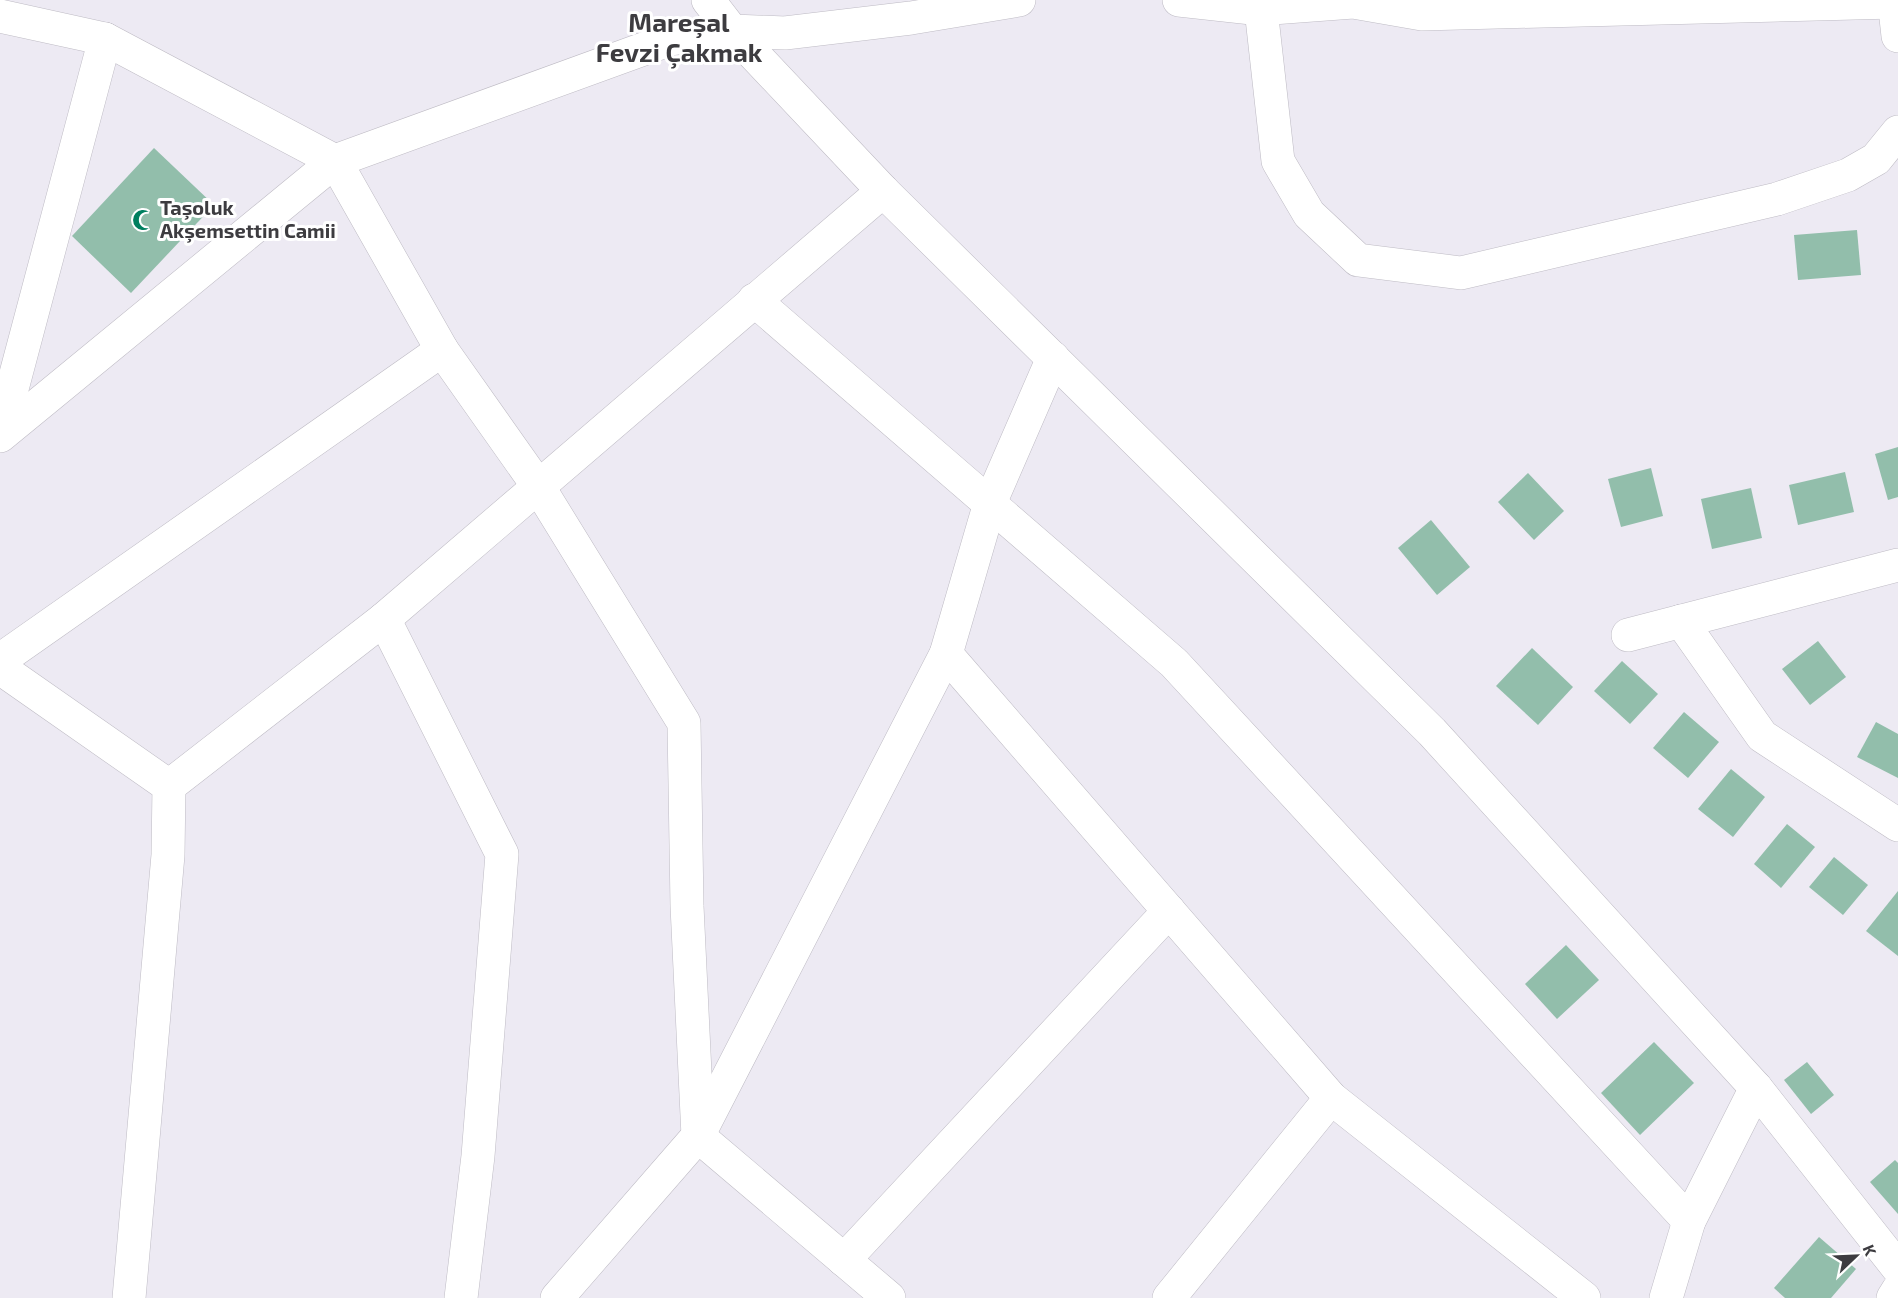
<svg xmlns="http://www.w3.org/2000/svg" width="1898" height="1298" viewBox="0 0 1898 1298" font-family="'Exo 2',sans-serif">
	<style>
		.building { fill: #92beab }
		.lines { fill: none; stroke-linecap: round; stroke-linejoin: round }
		.minor-casing { stroke: #bebbc4; stroke-width: 34 }
		.minor { stroke: #fff; stroke-width: 33 }
		.labels { text-anchor: middle; stroke-width: 6; stroke-linejoin: round; paint-order: stroke }
		.poi-label { font-size: 20px; font-weight: bold; fill: #3d3c40; stroke: #fff; text-anchor: start }
		.district-label { font-size: 26px; font-weight: bold; fill: #3d3c40; stroke: #fff }
	</style>
	<rect width="100%" height="100%" fill="#edeaf3"/>
	<g class="building">
		<polygon points="154,148 214,205 131,293 72,236"/>
		<polygon points="1857,230 1861,275 1798,280 1794,235"/>
		<polygon points="1898,447 1898,497 1888,500 1875,454"/>
		<polygon points="1651,468 1663,516 1621,527 1608,479"/>
		<polygon points="1845,472 1854,512 1798,525 1789,485"/>
		<polygon points="1528,473 1564,511 1534,540 1498,502"/>
		<polygon points="1751,488 1762,538 1712,549 1701,499"/>
		<polygon points="1431,520 1470,567 1437,595 1398,548"/>
		<polygon points="1818,641 1846,677 1810,705 1782,669"/>
		<polygon points="1532,648 1573,687 1538,725 1496,686"/>
		<polygon points="1622,661 1658,694 1630,724 1594,691"/>
		<polygon points="1684,712 1719,742 1688,778 1653,748"/>
		<polygon points="1876,722 1898,734 1898,778 1857,757"/>
		<polygon points="1731,769 1765,797 1733,837 1698,809"/>
		<polygon points="1787,824 1815,847 1781,888 1754,864"/>
		<polygon points="1834,857 1868,885 1843,915 1809,887"/>
		<polygon points="1898,891 1898,956 1866,931"/>
		<polygon points="1566,945 1599,980 1557,1019 1525,984"/>
		<polygon points="1654,1042 1694,1083 1640,1135 1601,1093"/>
		<polygon points="1807,1062 1834,1095 1811,1114 1784,1080"/>
		<polygon points="1895,1160 1898,1163 1898,1214 1870,1182"/>
		<polygon points="1819,1237 1856,1269 1831,1298 1785,1298 1774,1288"/>
	</g>
	<g class="lines">
		<defs>
			<g id="minor">
				<polyline points="708,0 732,31 883,191 1432,732 1756,1088 1898,1268"/>
				<polyline points="1179,0 1261,9 1353,2 1422,14 1894,2"/>
				<polyline points="1894,0 1898,36"/>
				<polyline points="1261,9 1278,161 1309,214 1358,260 1461,273 1777,199 1848,175 1876,159 1898,132"/>
				<polyline points="0,16 105,39 335,161 442,350 538,486 684,723 687,906 698,1136 889,1298"/>
				<polyline points="754,300 1174,663 1689,1221"/>
				<polyline points="0,434 105,39"/>
				<polyline points="0,436 335,161 671,39 732,31 785,33 911,18 1019,0"/>
				<polyline points="384,619 502,854 478,1156 461,1298"/>
				<polyline points="1681,621 1762,736 1898,825"/>
				<polyline points="1628,635 1898,565"/>
				<polyline points="946,654 1331,1098 1584,1298"/>
				<polyline points="0,660 442,350"/>
				<polyline points="0,668 169,786 168,855 129,1298"/>
				<polyline points="169,786 384,619 883,191"/>
				<polyline points="844,1260 1169,911"/>
				<polyline points="557,1298 698,1136 946,654 990,503 1053,358"/>
				<polyline points="1169,1298 1331,1098"/>
				<polyline points="1666,1298 1689,1221 1756,1088"/>
				<polyline points="1893,1298 1898,1290"/>
			</g>
		</defs>
		<use href="#minor" class="minor-casing"/>
		<use href="#minor" class="minor"/>
	</g>
	<defs>
		<symbol id="mosque-bare" viewBox="-9 -9 18 18"><path d="M3.5-4.9A6 6 0 1 0 3.5 4.9A5 5 0 1 1 3.5-4.9Z" fill="#007f5f" stroke="#fff" stroke-width="2.5" paint-order="stroke"/></symbol>
	</defs>
	<g fill-rule="evenodd">
		<use href="#mosque-bare" x="128" y="205" width="30" height="30"/>
	</g>
	<g class="labels">
		<g class="poi-label">
			<text x="160" y="215">Taşoluk<tspan x="160" dy="23">Akşemsettin Camii</tspan></text>
		</g>
		<g class="district-label">
			<text x="679" y="32">Mareşal<tspan x="679" dy="30">Fevzi Çakmak</tspan></text>
		</g>
	</g>
	<g transform="translate(1856 1256) rotate(67)" stroke="#ffffff" stroke-width="4.5" paint-order="stroke">
	<path d="M0-4.5L10 22L0 15L-10 22Z" fill="#3d3c40"/>
	<text y="-9" font-size="16" font-weight="bold" text-anchor="middle" fill="#3d3c40">K</text>
	</g>
</svg>
